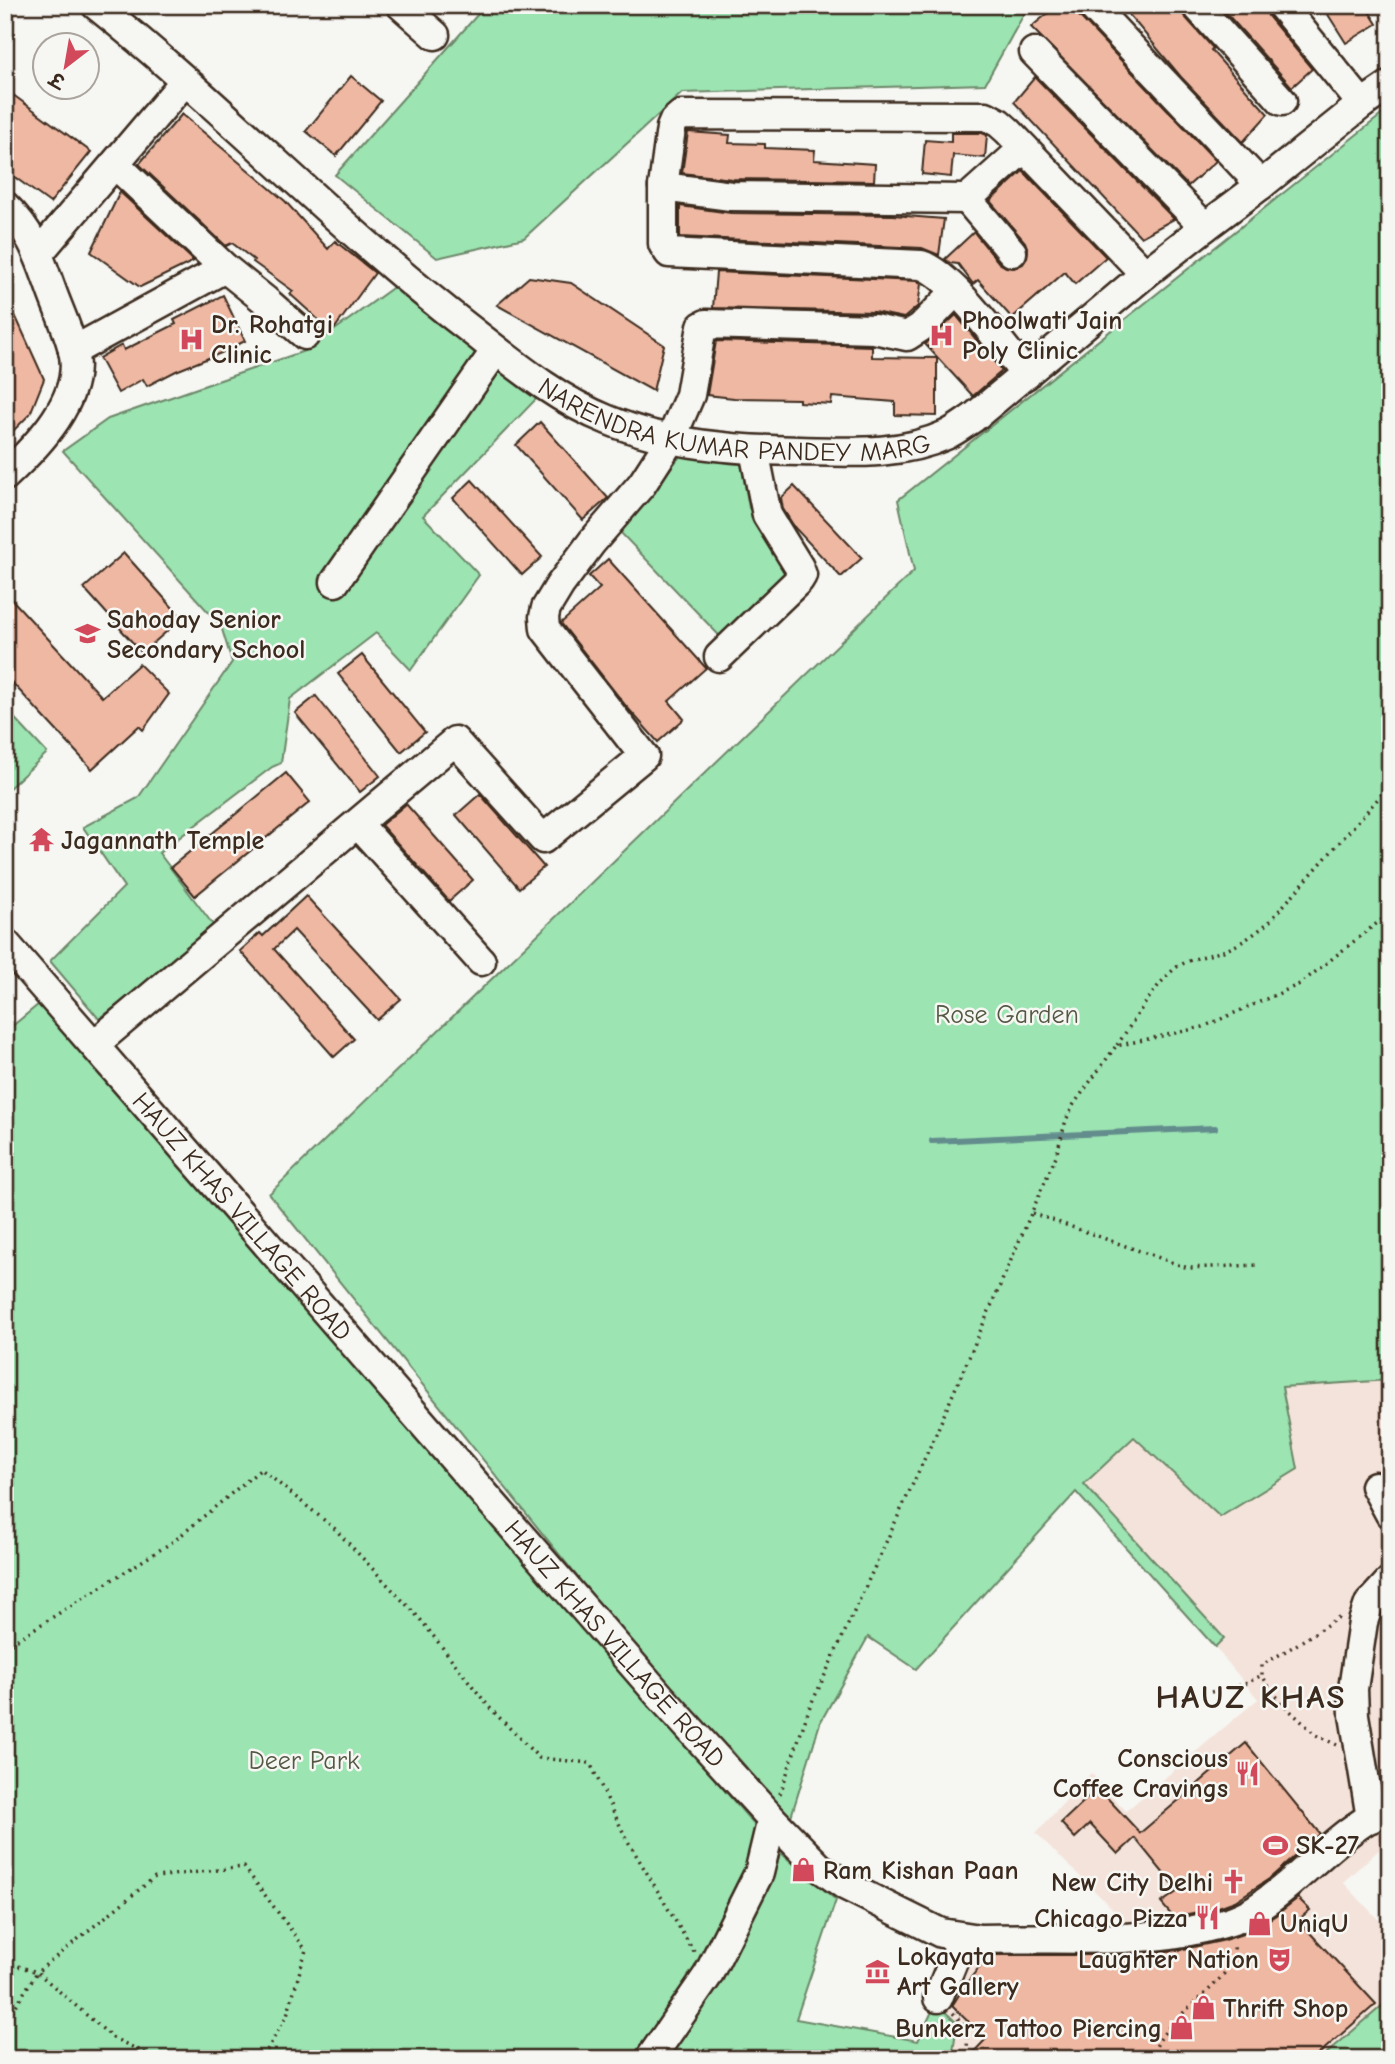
<svg xmlns="http://www.w3.org/2000/svg" width="1395" height="2064" viewBox="0 0 1395 2064" font-family="'Comic Neue','Playpen Sans Deva',sans-serif">
	<style>
		.built { fill: #f4e3da }
		.green { fill: #9ce4b2; stroke: #6c8768; stroke-width: 2 }
		.lines { fill: none; stroke-linecap: round; stroke-linejoin: round }
		.stream { stroke: #638c8d; stroke-width: 6 }
		.building { fill: #efb8a3; stroke: #3b2a1e; stroke-width: 2 }
		.minor-casing { stroke: #3b2a1e; stroke-width: 33 }
		.path { stroke: #3b2a1e; stroke-width: 3.5; stroke-dasharray: 2 5; stroke-linecap: butt }
		.minor { stroke: #f6f6f2; stroke-width: 28 }
		.labels { text-anchor: middle; stroke-width: 5; stroke-linejoin: round; paint-order: stroke }
		.poi-label { font-size: 26px; font-weight: bold; fill: #3b2a1e; stroke: #f6f6f2; text-anchor: start }
		.street-label { font-size: 26px; fill: #3b2a1e; stroke: #f6f6f2 }
		.park-label { font-size: 26px; fill: #535843; stroke: #f6f6f2 }
		.district-label { font-size: 33px; font-weight: bold; letter-spacing: 2px; fill: #3b2a1e; stroke: #f6f6f2 }
	</style>
	<rect width="100%" height="100%" fill="#f6f6f2"/>
	<filter id="ink" filterUnits="userSpaceOnUse"><feTurbulence type="fractalNoise" baseFrequency=".0143" numOctaves="2"/><feDisplacementMap in="SourceGraphic" scale="14" xChannelSelector="R" yChannelSelector="G"/><feConvolveMatrix kernelMatrix="1 2 1 2 8 2 1 2 1" color-interpolation-filters="sRGB"/></filter>
	<g filter="url(#ink)">
		<polygon class="built" points="1390,1380 1390,1840 1343,1882 1390,1932 1390,1999 1320,2059 952,2059 957,2023 936,2003 963,1936 1128,1924 1036,1833 1091,1773 1126,1811 1258,1699 1215,1647 1223,1637 1084,1484 1134,1437 1282,1387"/>
		<g class="green">
			<polygon points="486,5 1029,5 985,84 682,93 524,238 437,258 335,175"/>
			<polygon points="1390,108 1390,1380 1282,1387 1298,1469 1220,1517 1134,1437 1084,1484 1224,1638 1215,1647 1076,1492 916,1669 868,1637 820,1723 790,1820 729,1747 720,1754 269,1194 914,571 898,500"/>
			<polygon points="395,286 541,394 423,516 479,575 411,670 376,633 290,699 281,763 272,767 159,853 217,930 99,1019 50,961 124,887 83,827 138,798 232,662 221,626 63,451 108,419 307,350"/>
			<polygon points="682,454 740,456 749,508 805,579 735,652 620,532"/>
			<polygon points="5,708 47,753 5,792"/>
			<polygon points="44,1000 757,1828 775,1848 836,1900 796,2019 918,2041 936,2003 957,2023 952,2059 5,2059 5,1032"/>
			<polygon points="1390,1999 1390,2059 1320,2059"/>
		</g>
		<g class="lines">
			<polyline class="stream" points="932,1141 1215,1128"/>
		</g>
		<g class="building">
			<polygon points="1058,5 1075,5 1079,16 1216,161 1188,186 1031,27"/>
			<polygon points="1121,5 1180,5 1184,16 1213,48 1211,50 1268,114 1243,142 1181,77"/>
			<polygon points="1219,5 1265,5 1268,16 1312,69 1292,87"/>
			<polygon points="1322,5 1365,5 1377,24 1346,43"/>
			<polygon points="351,76 381,101 336,156 306,131"/>
			<polygon points="1035,77 1174,219 1141,237 1014,102"/>
			<polygon points="5,89 91,152 50,203 5,170"/>
			<polygon points="182,114 285,201 328,249 335,241 375,273 332,332 290,294 293,291 253,262 254,260 232,243 226,246 139,164"/>
			<polygon points="688,132 730,135 729,143 765,144 765,148 815,150 814,160 875,164 874,181 732,179 682,173"/>
			<polygon points="951,133 982,133 987,135 985,158 953,155 951,177 922,174 925,140 951,142"/>
			<polygon points="1023,171 1106,257 1075,284 1065,272 1012,318 978,280 973,284 958,264 950,263 945,259 974,232 999,263 1006,267 1014,268 1023,264 1027,258 1028,250 1025,242 990,201"/>
			<polygon points="120,192 194,261 140,287 91,252"/>
			<polygon points="680,206 731,213 893,215 944,219 939,255 922,248 680,237"/>
			<polygon points="716,272 917,281 921,284 918,306 904,318 874,312 713,308"/>
			<polygon points="529,277 571,283 664,345 653,391 497,305"/>
			<polygon points="5,293 44,379 30,414 5,439"/>
			<polygon points="223,295 245,341 221,353 176,371 147,386 143,379 118,393 99,358 122,345 124,350 176,324 174,320"/>
			<polygon points="956,315 1002,371 973,396 925,344"/>
			<polygon points="716,341 872,346 872,357 937,358 937,416 895,415 895,402 832,397 831,404 799,402 799,399 734,398 707,395"/>
			<polygon points="540,422 608,498 583,520 516,445"/>
			<polygon points="472,480 542,557 522,575 453,498"/>
			<polygon points="794,486 862,558 841,577 795,528 783,509 781,498"/>
			<polygon points="124,553 182,618 142,653 84,588"/>
			<polygon points="608,559 706,668 669,701 684,719 658,742 626,706 561,623 600,588 589,576"/>
			<polygon points="5,592 102,697 139,664 169,694 143,730 139,726 92,769 5,675"/>
			<polygon points="362,655 425,732 401,752 338,674"/>
			<polygon points="316,696 380,776 360,792 295,713"/>
			<polygon points="286,773 310,802 195,896 171,867"/>
			<polygon points="480,794 544,867 519,888 456,815"/>
			<polygon points="406,804 473,880 449,901 381,825"/>
			<polygon points="306,896 401,999 377,1020 294,930 274,949 354,1039 334,1057 240,951 260,933 263,936"/>
			<polygon points="1246,1743 1320,1834 1269,1879 1235,1901 1213,1909 1173,1917 1161,1903 1178,1891 1135,1838 1118,1854 1090,1824 1075,1838 1061,1823 1098,1788 1140,1833 1139,1834"/>
			<polygon points="1298,1898 1310,1910 1298,1920 1376,2004 1313,2059 967,2059 986,2039 952,2006 965,1985 989,1955 1121,1955 1179,1950 1221,1941 1249,1932 1276,1915"/>
		</g>
		<g class="lines">
			<defs>
				<g id="minor">
					<path id="s1" d="M96,5C224,107 337,227 467,327C512,362 555,399 608,420C668,445 736,450 800,451C848,452 900,456 946,435C955,431 964,424 973,418L1145,274L1205,227L1261,185L1362,104L1390,85"/>
					<polyline points="401,5 435,35"/>
					<polyline points="1091,5 1261,185"/>
					<polyline points="1196,5 1282,101"/>
					<polyline points="1281,5 1362,104"/>
					<polyline points="1034,52 1205,227"/>
					<polyline points="115,164 225,268 266,301 305,335"/>
					<polyline points="663,187 731,196 967,199"/>
					<path d="M5,206C32,232 39,256 51,289C58,309 68,329 73,350C85,398 37,446 5,476"/>
					<polyline points="1012,252 967,199 1024,148"/>
					<polyline points="38,254 184,82"/>
					<polyline points="73,351 225,268"/>
					<path d="M1026,375C1004,348 951,274 921,265L669,253L663,244V187L671,128L674,121L681,115L986,116L999,123L1008,131L1145,274"/>
					<polyline points="335,582 496,350"/>
					<polyline points="719,657 799,580 802,575 799,567 767,515 754,450"/>
					<polyline points="358,824 481,961"/>
					<path id="s2" d="M5,943L660,1696L772,1819L819,1867L846,1886L941,1933L980,1939C1055,1936 1130,1945 1204,1928C1221,1924 1239,1920 1254,1910C1289,1888 1317,1856 1349,1832C1362,1822 1376,1814 1390,1805"/>
					<polyline points="95,1044 455,741 543,839 644,756 545,629 544,617 546,608 560,585 592,542 642,484 671,439 690,395 702,326 706,324 874,329 907,336 921,327 956,291"/>
					<polyline points="1375,1486 1390,1514"/>
					<polyline points="1371,1818 1354,1715 1353,1689 1363,1622 1369,1604 1390,1581"/>
					<polyline points="938,1998 963,1937"/>
					<polyline points="650,2059 708,1975 759,1873 772,1819"/>
				</g>
			</defs>
			<use href="#minor" class="minor-casing"/>
			<g class="path">
				<path d="M1117,1045C1133,1023 1156,982 1177,967C1191,958 1207,956 1223,951C1240,945 1256,933 1269,922L1390,785"/>
				<polyline points="1032,1213 1188,1268 1259,1265"/>
				<polyline points="5,1647 174,1541 261,1469 334,1528 420,1619 489,1707 539,1758 590,1763 626,1838 694,1952"/>
				<polyline points="1211,1692 1245,1684 1262,1675"/>
				<polyline points="1337,1745 1316,1735 1287,1708 1270,1689 1262,1675 1262,1665 1296,1645 1339,1617"/>
				<polyline points="780,1794 810,1706 818,1690 934,1438 1056,1156 1066,1120 1074,1104 1116,1046 1203,1027 1300,984 1390,913"/>
				<polyline points="5,1962 37,1972 113,2038 158,2059"/>
				<path d="M953,2013C967,2027 971,2039 964,2059"/>
				<polyline points="5,2023 37,1972 155,1877 244,1867 306,1950 287,2015 262,2059"/>
				<path d="M1152,2059C1161,2012 1238,1986 1234,1945"/>
			</g>
			<use href="#minor" class="minor"/>
		</g>
	</g>
	<defs>
		<symbol id="hospital-bare" viewBox="-9 -9 18 18"><path d="M-5-5h3v3.5h4V-5h3V5h-3V1.5h-4V5h-3Z" fill="#d1495b" stroke="#f6f6f2" stroke-width="2.5" paint-order="stroke"/></symbol>
		<symbol id="school-bare" viewBox="-9 -9 18 18"><path d="M0-5L7-2L0 1L-7-2ZM-4 1L0 2.5L4 1V4Q0 6-4 4Z" fill="#d1495b" stroke="#f6f6f2" stroke-width="2.5" paint-order="stroke"/></symbol>
		<symbol id="temple-bare" viewBox="-9 -9 18 18"><path d="M0-6L5-2H3V0L6.5 2.5H4V6H1.5V3h-3V6H-4V2.5H-6.5L-3 0V-2H-5Z" fill="#d1495b" stroke="#f6f6f2" stroke-width="2.5" paint-order="stroke"/></symbol>
		<symbol id="restaurant-bare" viewBox="-9 -9 18 18"><path d="M-5-6h1v4h1v-4h1v4h1v-4h1v5L-1.5 .5V6h-2V.5L-5-1ZM5-6V6H3V1.5H1.5Q1.5-4 5-6Z" fill="#d1495b" stroke="#f6f6f2" stroke-width="2.5" paint-order="stroke"/></symbol>
		<symbol id="stadium-bare" viewBox="-9 -9 18 18"><path d="M0-5a6.5 5 0 1 0 0 10a6.5 5 0 1 0 0-10ZM-3.5-1.8h7v3.6h-7Z" fill="#d1495b" stroke="#f6f6f2" stroke-width="2.5" paint-order="stroke"/></symbol>
		<symbol id="shop-bare" viewBox="-9 -9 18 18"><path d="M-5-2.5h2.3a2.7 3.5 0 0 1 5.4 0H5L5.5 6h-11ZM-1.5-2.5h3a1.5 2.3 0 0 0-3 0Z" fill="#d1495b" stroke="#f6f6f2" stroke-width="2.5" paint-order="stroke"/></symbol>
		<symbol id="church-bare" viewBox="-9 -9 18 18"><path d="M-1.2-6h2.4v3.5h3.3v2.4h-3.3V6h-2.4V-.1h-3.3v-2.4h3.3Z" fill="#d1495b" stroke="#f6f6f2" stroke-width="2.5" paint-order="stroke"/></symbol>
		<symbol id="theatre-bare" viewBox="-9 -9 18 18"><path d="M-5-5.5Q0-4 5-5.5V0Q5 5 0 6Q-5 5-5 0ZM-3.3-2.5H-1v1.5H-3.3ZM1-2.5H3.3v1.5H1ZM-2.8 1Q0 5.5 2.8 1Z" fill="#d1495b" stroke="#f6f6f2" stroke-width="2.5" paint-order="stroke"/></symbol>
		<symbol id="museum-bare" viewBox="-9 -9 18 18"><path d="M0-6L6-3V-2H-6V-3ZM-5-1h2V3h-2ZM-1-1h2V3h-2ZM3-1h2V3H3ZM-6 4H6V6H-6Z" fill="#d1495b" stroke="#f6f6f2" stroke-width="2.5" paint-order="stroke"/></symbol>
	</defs>
	<g fill-rule="evenodd">
		<use href="#hospital-bare" x="924" y="318" width="35" height="35"/>
		<use href="#hospital-bare" x="174" y="322" width="35" height="35"/>
		<use href="#school-bare" x="70" y="616" width="35" height="35"/>
		<use href="#temple-bare" x="24" y="822" width="35" height="35"/>
		<use href="#restaurant-bare" x="1230" y="1756" width="35" height="35"/>
		<use href="#stadium-bare" x="1258" y="1828" width="35" height="35"/>
		<use href="#shop-bare" x="786" y="1852" width="35" height="35"/>
		<use href="#church-bare" x="1216" y="1864" width="35" height="35"/>
		<use href="#restaurant-bare" x="1190" y="1900" width="35" height="35"/>
		<use href="#shop-bare" x="1242" y="1906" width="35" height="35"/>
		<use href="#theatre-bare" x="1262" y="1942" width="35" height="35"/>
		<use href="#museum-bare" x="860" y="1954" width="35" height="35"/>
		<use href="#shop-bare" x="1186" y="1990" width="35" height="35"/>
		<use href="#shop-bare" x="1164" y="2010" width="35" height="35"/>
	</g>
	<g class="labels">
		<g class="poi-label">
			<text x="962" y="329">Phoolwati Jain<tspan x="962" dy="30">Poly Clinic</tspan></text>
			<text x="211" y="333">Dr. Rohatgi<tspan x="211" dy="30">Clinic</tspan></text>
			<text x="107" y="628">Sahoday Senior<tspan x="107" dy="30">Secondary School</tspan></text>
			<text x="61" y="849">Jagannath Temple</text>
			<text x="1228" y="1767" text-anchor="end">Conscious<tspan x="1228" dy="30">Coffee Cravings</tspan></text>
			<text x="1296" y="1854">SK-27</text>
			<text x="823" y="1879">Ram Kishan Paan</text>
			<text x="1213" y="1891" text-anchor="end">New City Delhi</text>
			<text x="1188" y="1927" text-anchor="end">Chicago Pizza</text>
			<text x="1280" y="1932">UniqU</text>
			<text x="897" y="1965">Lokayata<tspan x="897" dy="30">Art Gallery</tspan></text>
			<text x="1259" y="1968" text-anchor="end">Laughter Nation</text>
			<text x="1223" y="2017">Thrift Shop</text>
			<text x="1162" y="2037" text-anchor="end">Bunkerz Tattoo Piercing</text>
		</g>
		<g class="street-label">
			<text dy="9" stroke="none"><textPath href="#s1" startOffset="786">NARENDRA KUMAR PANDEY MARG</textPath></text>
			<text dy="9" stroke="none"><textPath href="#s2" startOffset="362">HAUZ KHAS VILLAGE ROAD</textPath></text>
			<text dy="9" stroke="none"><textPath href="#s2" startOffset="929">HAUZ KHAS VILLAGE ROAD</textPath></text>
		</g>
		<g class="park-label">
			<text x="1007" y="1023">Rose Garden</text>
			<text x="304" y="1769">Deer Park</text>
		</g>
		<g class="district-label">
			<text x="1251" y="1708">HAUZ KHAS</text>
		</g>
	</g>
	<rect width="1395" height="2064" fill="none" stroke="#f6f6f2" stroke-width="28"/>
	<rect x="14" y="14" width="1367" height="2036" fill="none" stroke="#3b2a1e" stroke-width="2.5" filter="url(#ink)"/>
	<g transform="translate(66 66) rotate(211)"><circle r="33" fill="#f6f6f2" stroke="#aba49d" stroke-width="2"/>
	<path d="M0-5L12 26L0 18L-12 26Z" fill="#d1495b"/>
	<text y="-10" font-size="19" font-weight="bold" text-anchor="middle" fill="#3b2a1e">उ</text>
	</g>
</svg>
